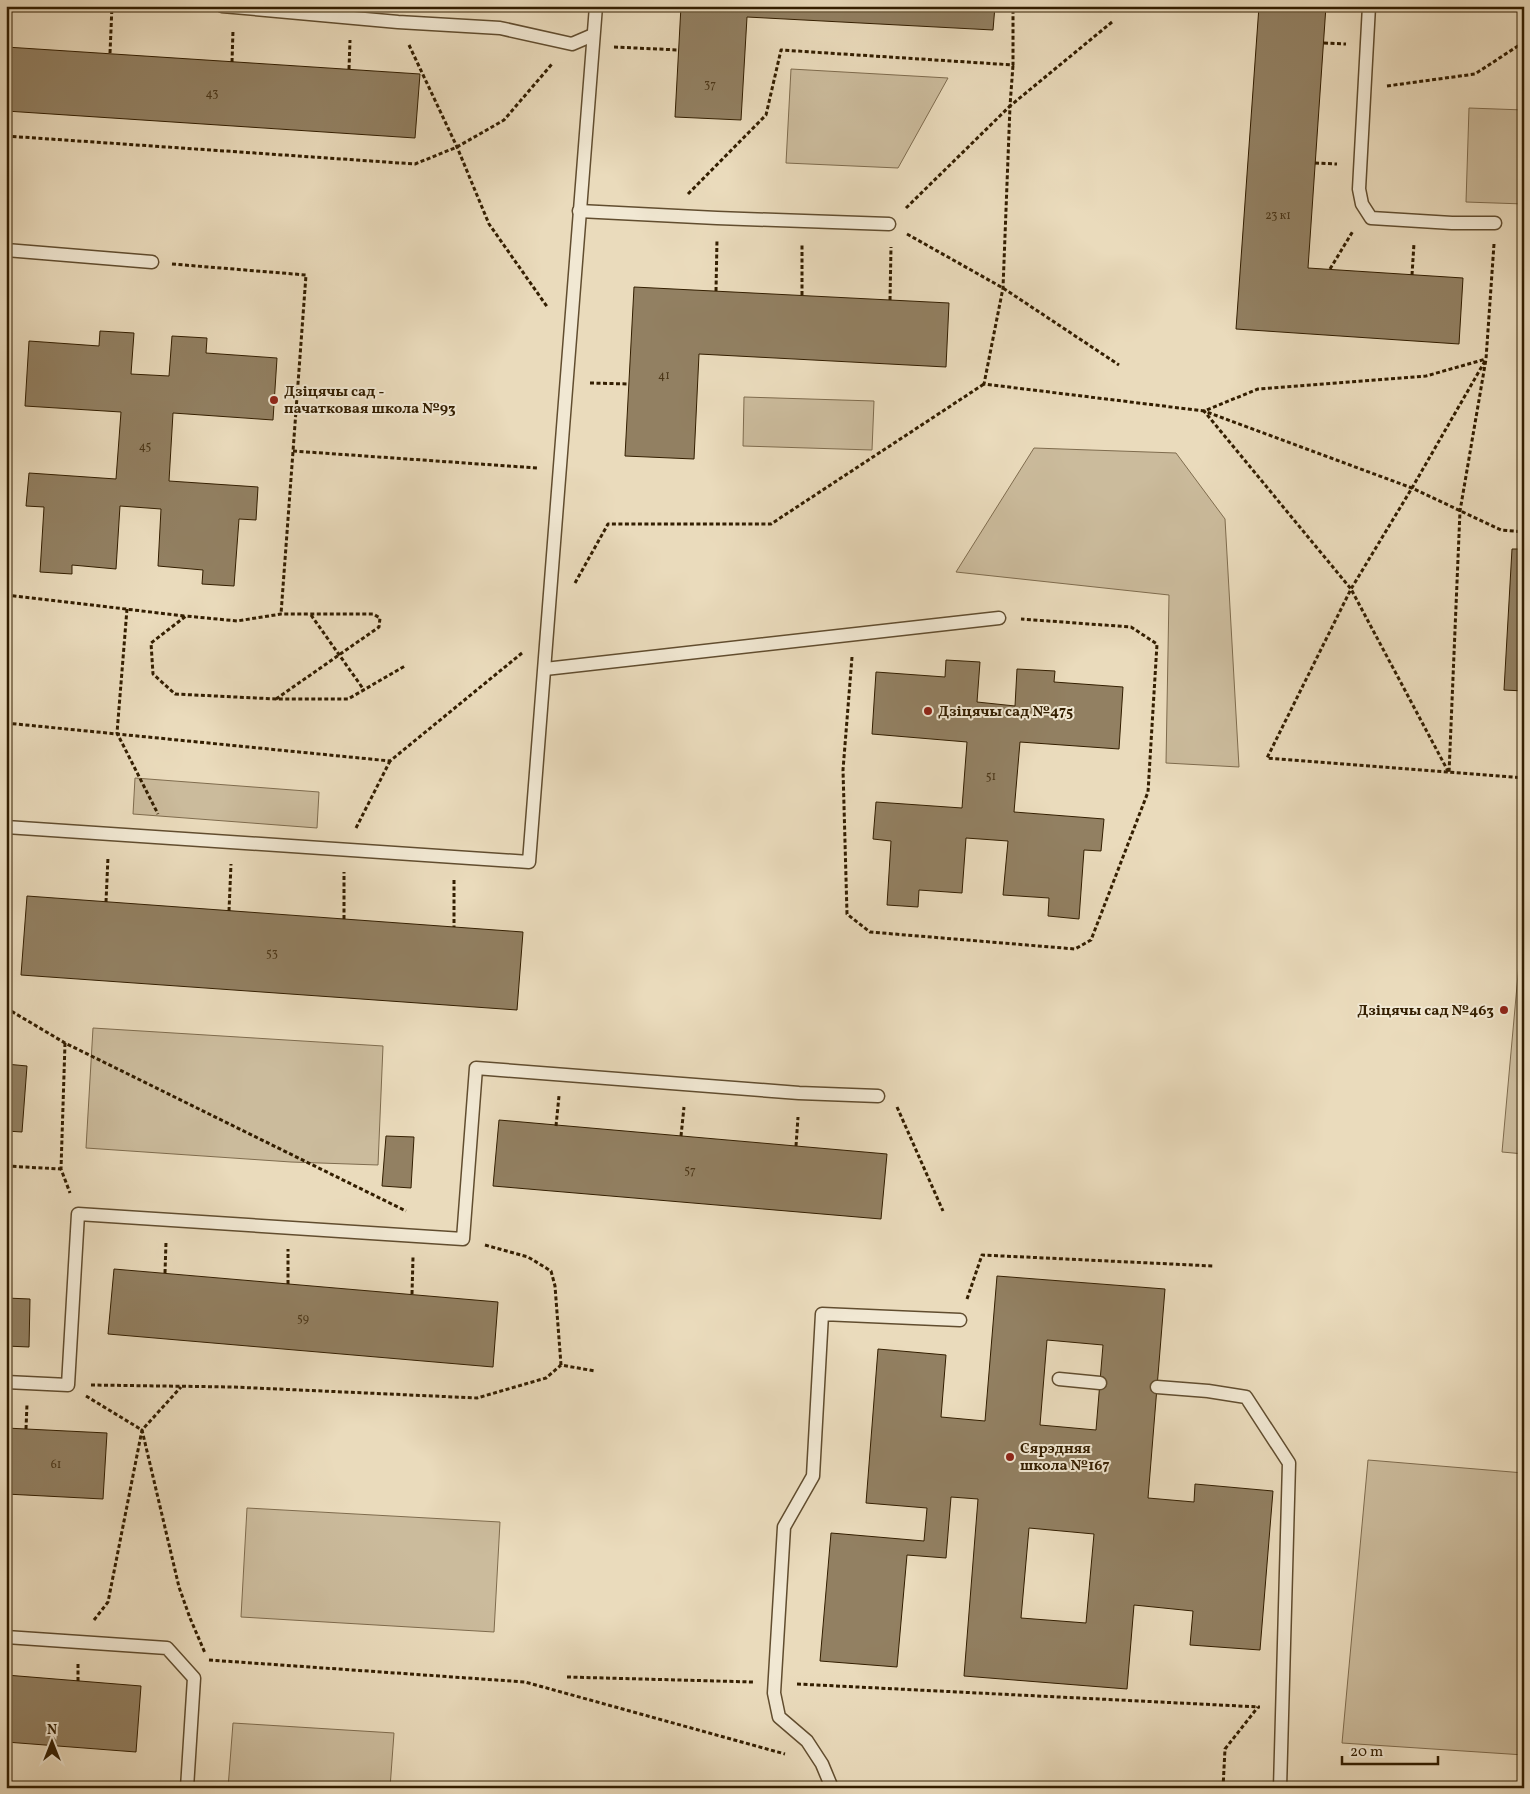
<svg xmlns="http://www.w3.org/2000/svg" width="1530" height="1794" viewBox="0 0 1530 1794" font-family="Vollkorn,serif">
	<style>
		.green { fill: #cbbb9c; stroke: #7f6c4e }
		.building { fill: #928062; stroke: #331e00; fill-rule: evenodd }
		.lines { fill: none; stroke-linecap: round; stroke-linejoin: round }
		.service-casing { stroke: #614d2f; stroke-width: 15 }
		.path { stroke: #331e00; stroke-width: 3; stroke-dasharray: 4 2.5; stroke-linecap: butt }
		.service { stroke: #f1e8d3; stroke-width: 12 }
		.poi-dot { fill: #8f2418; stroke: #f1e8d3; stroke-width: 2 }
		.labels { text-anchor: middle; stroke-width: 4; stroke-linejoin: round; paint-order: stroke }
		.number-label { font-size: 12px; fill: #4b3618 }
		.poi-label { font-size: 15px; font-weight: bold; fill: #331e00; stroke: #f1e8d3; text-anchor: start }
	</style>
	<rect width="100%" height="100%" fill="#eadbbc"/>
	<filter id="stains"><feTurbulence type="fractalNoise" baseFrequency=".004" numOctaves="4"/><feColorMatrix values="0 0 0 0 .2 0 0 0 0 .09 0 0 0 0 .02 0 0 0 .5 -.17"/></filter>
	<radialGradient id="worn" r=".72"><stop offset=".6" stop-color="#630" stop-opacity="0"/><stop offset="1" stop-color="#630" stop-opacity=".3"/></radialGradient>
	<g class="green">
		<polygon points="791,69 948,78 898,168 786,163"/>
		<polygon points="1469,108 1524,110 1524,204 1466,202"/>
		<polygon points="744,397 874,401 872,450 743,446"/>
		<polygon points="1034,448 1176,453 1225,519 1239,767 1166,763 1169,595 956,572"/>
		<polygon points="135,778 319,792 317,828 133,814"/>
		<polygon points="1524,908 1524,1154 1502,1152"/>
		<polygon points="93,1028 383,1046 378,1165 291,1162 86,1148"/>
		<polygon points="1368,1460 1524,1473 1524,1755 1342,1743"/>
		<polygon points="247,1508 500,1522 494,1632 241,1617"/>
		<polygon points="233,1723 394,1733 390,1788 228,1788"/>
	</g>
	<g class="building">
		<polygon points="681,6 995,6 993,30 747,17 741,120 675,117"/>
		<polygon points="1259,6 1326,6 1308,268 1463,278 1459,344 1236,329"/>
		<polygon points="6,47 420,74 415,138 6,111"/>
		<polygon points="634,287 949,303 946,367 699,354 694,459 625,456"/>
		<polygon points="100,331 134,333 131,374 169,376 172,336 207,338 206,353 277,358 273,420 173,413 169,481 258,487 256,520 239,519 234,586 202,584 203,570 158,566 161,509 120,506 116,569 72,565 72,574 40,572 44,507 26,506 29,473 116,479 121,412 25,406 29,341 99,346"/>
		<polygon points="1512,549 1524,549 1524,691 1504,690"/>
		<polygon points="946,660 980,662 977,702 1015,706 1017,669 1055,671 1054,682 1123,687 1119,749 1020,742 1014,812 1104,819 1101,851 1084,850 1079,919 1048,916 1049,898 1003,895 1008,841 966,838 962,893 919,890 918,907 887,905 891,841 873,839 876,802 962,808 967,742 872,734 876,672 945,677"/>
		<polygon points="27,896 523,932 517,1010 21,975"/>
		<polygon points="6,1064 27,1066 22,1132 6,1131"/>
		<polygon points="499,1120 887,1154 881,1219 493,1186"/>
		<polygon points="386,1136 414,1137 411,1188 382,1186"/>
		<polygon points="114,1269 498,1302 493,1367 108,1334"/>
		<path d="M997,1276L1165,1289L1148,1498L1194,1502L1195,1484L1273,1491L1260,1650L1190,1645L1193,1611L1134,1605L1127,1689L964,1676L978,1499L951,1497L946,1558L907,1555L897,1667L820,1661L831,1533L924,1541L927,1508L866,1503L878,1349L946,1355L941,1417L985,1421ZM1047,1340L1103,1345L1096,1430L1040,1425ZM1029,1528L1094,1534L1086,1623L1021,1618Z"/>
		<polygon points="6,1298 30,1299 29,1347 6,1346"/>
		<polygon points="6,1428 107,1433 103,1499 6,1494"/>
		<polygon points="6,1675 141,1686 136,1752 6,1742"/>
	</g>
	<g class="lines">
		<defs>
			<g id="service">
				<polyline points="222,6 398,22 500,28 572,44 593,35"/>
				<polyline points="1369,6 1359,189 1362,204 1371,218 1452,223 1495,223"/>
				<polyline points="579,211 717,218 889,224"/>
				<polyline points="6,250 152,262"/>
				<polyline points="545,669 999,618"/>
				<path d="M6,827L529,862C553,577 572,291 596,6"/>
				<polyline points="1059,1379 1100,1383"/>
				<polyline points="6,1382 68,1385 78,1214 463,1239 476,1068 799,1093 878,1096"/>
				<polyline points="1157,1387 1208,1391 1246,1397 1289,1463 1280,1788"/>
				<polyline points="6,1637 167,1648 194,1678 187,1788"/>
				<polyline points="832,1788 822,1764 807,1741 779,1717 774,1693 784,1527 813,1476 822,1314 960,1320"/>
			</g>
		</defs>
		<use href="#service" class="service-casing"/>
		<g class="path">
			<polyline points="1112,22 1010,106 1003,288 984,384 1204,411 1258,389 1426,376 1486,359"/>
			<polyline points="1324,43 1346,44"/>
			<polyline points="409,45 457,147 489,224 548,308"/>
			<polyline points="614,47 679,50"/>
			<polyline points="110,53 112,6"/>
			<polyline points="232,62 233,30"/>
			<polyline points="349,69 350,40"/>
			<polyline points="1387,86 1475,74 1524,42"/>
			<polyline points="6,136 415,164 457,147 504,120 552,64"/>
			<polyline points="1315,163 1337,164"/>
			<polyline points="688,194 766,115 781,50 1013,65 1013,6"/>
			<polyline points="906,208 1010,106 1013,65"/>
			<polyline points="907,234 1003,288 1119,365"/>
			<polyline points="1494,244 1486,359 1460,511 1449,773 1351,589 1204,411 1412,488 1501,530 1524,532"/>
			<polyline points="172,264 306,275 281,614"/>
			<polyline points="1330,269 1353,231"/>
			<polyline points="1412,275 1414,243"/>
			<polyline points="716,291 717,239"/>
			<polyline points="802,295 802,244"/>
			<polyline points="890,300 891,247"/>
			<polyline points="1485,361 1412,488 1351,589 1267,758 1524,778"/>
			<polyline points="590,383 629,384"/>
			<polyline points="293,451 537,468"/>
			<polyline points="575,583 608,524 771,524 984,384"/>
			<polyline points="6,595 185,616"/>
			<polyline points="127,609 117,733 158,814"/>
			<polyline points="311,615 364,690"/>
			<polyline points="852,657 843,770 847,914 870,932 1075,949 1091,940 1148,792 1157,644 1131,627 1021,619"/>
			<polyline points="276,699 379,627 380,618 373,614 281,614 237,621 186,616 151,643 153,674 175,694 276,699 348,699 405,666"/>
			<polyline points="6,723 390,761 522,653"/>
			<polyline points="356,828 390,761"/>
			<polyline points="454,880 454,927"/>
			<polyline points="106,902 108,857"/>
			<polyline points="229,911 231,864"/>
			<polyline points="344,919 344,872"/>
			<polyline points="6,1008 65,1043 406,1211"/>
			<polyline points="65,1043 61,1169 70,1193"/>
			<polyline points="897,1107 943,1211"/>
			<polyline points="556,1126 559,1096"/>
			<polyline points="681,1136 684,1107"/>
			<polyline points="796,1146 798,1117"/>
			<polyline points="6,1166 61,1169"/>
			<polyline points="485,1245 528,1257 551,1271 555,1286 561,1365"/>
			<polyline points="165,1273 166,1242"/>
			<polyline points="288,1284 288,1249"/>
			<polyline points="412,1294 413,1257"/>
			<polyline points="967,1299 982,1255 1213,1266"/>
			<polyline points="91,1385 233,1387 477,1398 546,1378 561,1365 595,1371"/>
			<polyline points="86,1396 142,1430 179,1587 190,1618 205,1653"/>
			<polyline points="26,1429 27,1404"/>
			<polyline points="94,1620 108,1602 142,1430 181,1387"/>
			<polyline points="209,1660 525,1682 785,1754"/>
			<polyline points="567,1677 753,1682"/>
			<polyline points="78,1681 78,1664"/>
			<polyline points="797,1684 1260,1707"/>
			<polyline points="1223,1788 1225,1749 1258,1707"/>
		</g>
		<use href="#service" class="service"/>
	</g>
	<g class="poi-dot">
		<circle cx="274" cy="400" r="5"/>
		<circle cx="928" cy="711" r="5"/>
		<circle cx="1504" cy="1010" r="5"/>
		<circle cx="1010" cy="1457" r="5"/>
	</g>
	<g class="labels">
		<g class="number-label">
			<text x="710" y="88">37</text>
			<text x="212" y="97">43</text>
			<text x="1278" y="219">23 к1</text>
			<text x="664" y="379">41</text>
			<text x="145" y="450">45</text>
			<text x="991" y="780">51</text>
			<text x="272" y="957">53</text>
			<text x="690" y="1174">57</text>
			<text x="303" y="1322">59</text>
			<text x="56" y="1468">61</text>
		</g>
		<g class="poi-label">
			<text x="284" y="396">Дзіцячы сад -<tspan x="284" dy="17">пачатковая школа №93</tspan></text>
			<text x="938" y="716">Дзіцячы сад №475</text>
			<text x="1494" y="1015" text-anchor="end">Дзіцячы сад №463</text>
			<text x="1020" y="1453">Сярэдняя<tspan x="1020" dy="17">школа №167</tspan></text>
		</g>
	</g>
	<rect width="1530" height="1794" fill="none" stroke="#eadbbc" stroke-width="25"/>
	<rect x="8" y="8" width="1515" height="1779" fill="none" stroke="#331e00" stroke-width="2.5"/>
	<rect x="12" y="12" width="1505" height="1769" fill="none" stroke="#331e00"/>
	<g transform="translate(52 1742)" stroke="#f1e8d3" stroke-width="4" paint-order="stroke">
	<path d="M0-4L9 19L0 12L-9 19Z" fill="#331e00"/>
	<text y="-8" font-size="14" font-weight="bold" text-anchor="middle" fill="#331e00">N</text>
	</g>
	<path d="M1342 1756v8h96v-8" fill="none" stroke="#331e00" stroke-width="2.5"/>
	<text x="1350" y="1756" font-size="15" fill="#331e00" stroke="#f1e8d3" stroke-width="4" paint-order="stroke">20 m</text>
	<rect width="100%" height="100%" filter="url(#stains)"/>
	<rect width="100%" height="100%" fill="url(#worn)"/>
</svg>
